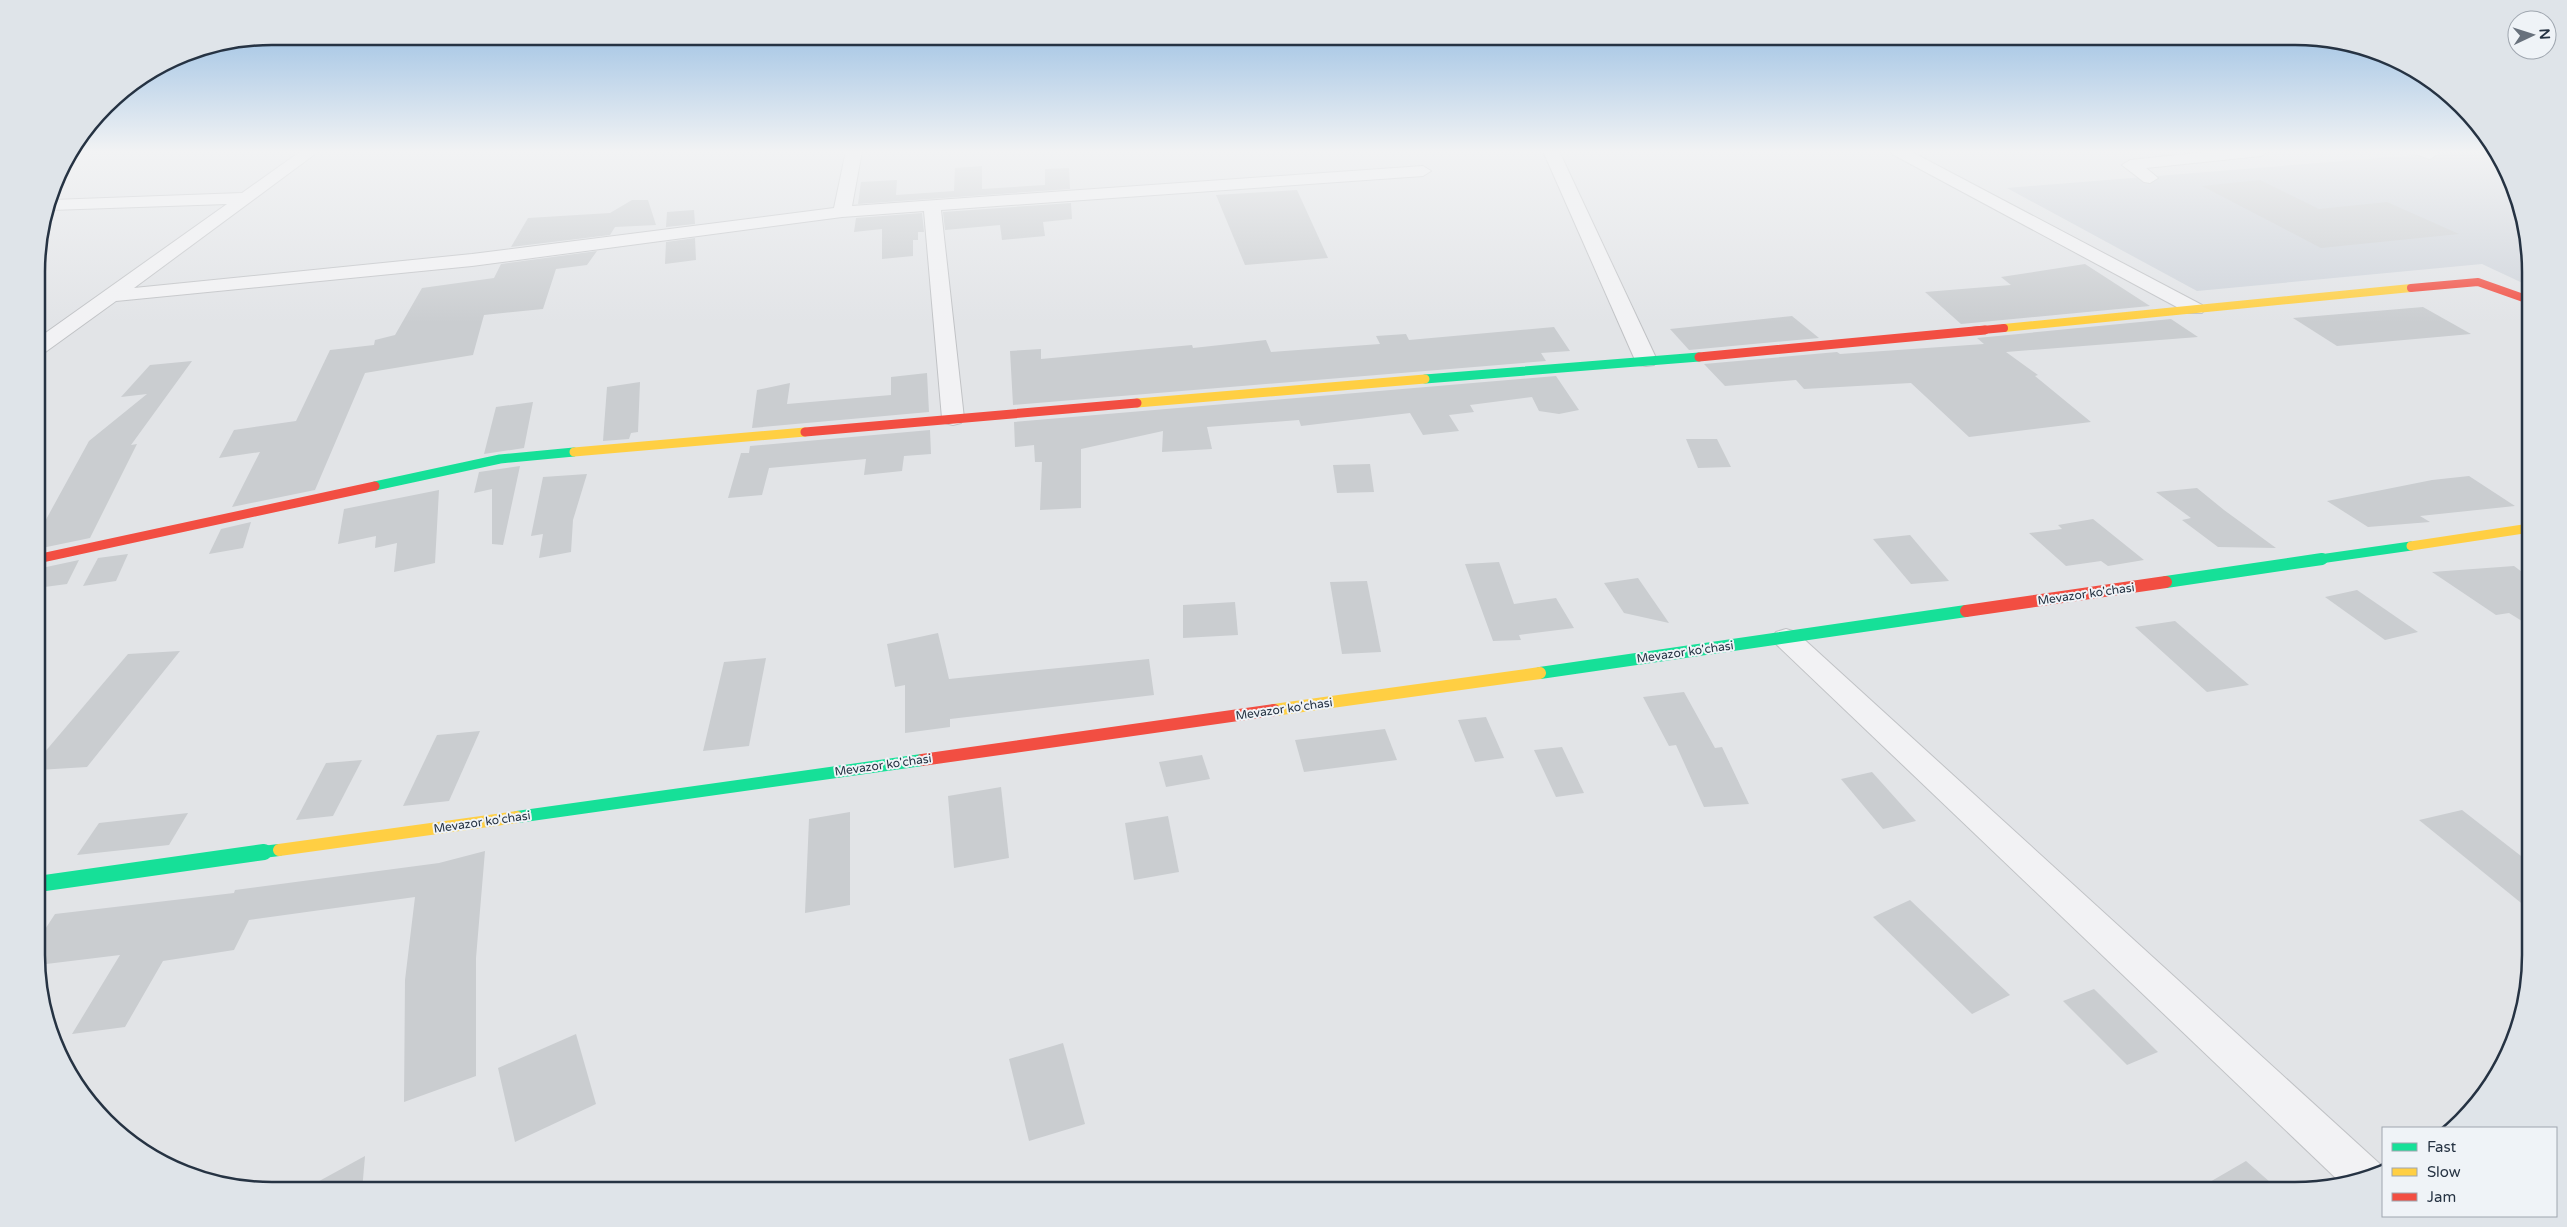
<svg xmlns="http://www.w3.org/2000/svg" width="2567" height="1227" viewBox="0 0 2567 1227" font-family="'Varela Round',sans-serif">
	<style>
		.built { fill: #cfd4db }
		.building { fill: #cacdd0 }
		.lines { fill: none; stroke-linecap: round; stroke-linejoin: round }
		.street-casing { stroke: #c0c2c5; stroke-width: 2 }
		.street { fill: #f2f2f4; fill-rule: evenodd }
		.fast-far2 { stroke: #16e098; stroke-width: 9 }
		.fast-far1 { stroke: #16e098; stroke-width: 12 }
		.fast { stroke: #16e098; stroke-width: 16 }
		.slow-far2 { stroke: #ffcf43; stroke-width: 8 }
		.slow-far1 { stroke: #ffcf43; stroke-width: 9 }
		.slow { stroke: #ffcf43; stroke-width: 12 }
		.jam-far2 { stroke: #f24e42; stroke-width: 8 }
		.jam-far1 { stroke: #f24e42; stroke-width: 9 }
		.jam { stroke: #f24e42; stroke-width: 12 }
		.labels { text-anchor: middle; stroke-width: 4; stroke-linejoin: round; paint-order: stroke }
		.street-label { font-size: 12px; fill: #263343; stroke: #eff3f7 }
		.rim { fill: none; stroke: #263343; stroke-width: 2.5 }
	</style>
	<rect width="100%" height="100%" fill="#e2e4e7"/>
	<polygon class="built" points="2467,151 2495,151 2513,182 2529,242 2529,286 2482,264 2197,291 2007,188"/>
	<g class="building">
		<polygon points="982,166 982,189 1045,185 1045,169 1069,168 1070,189 858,204 861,182 897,180 896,195 954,191 955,168"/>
		<polygon points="2260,180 2319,209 2387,202 2459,234 2321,248 2202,186"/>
		<polygon points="1297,190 1328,258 1245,265 1216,195"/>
		<polygon points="632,200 648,200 656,225 615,227 610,235 511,247 528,218 610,213"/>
		<polygon points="1071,203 1072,219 1043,222 1045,236 1002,240 1000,225 945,230 943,212"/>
		<polygon points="694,210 695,224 666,227 667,212"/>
		<polygon points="922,213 924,232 918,232 918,240 913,240 913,256 882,259 882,229 854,232 856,218"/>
		<polygon points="695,238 696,260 665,264 666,242"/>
		<polygon points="597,251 587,265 556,269 543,309 484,315 473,355 365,373 315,490 232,507 260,452 219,458 234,430 296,421 330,350 374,345 375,340 395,335 422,288 494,278 501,264"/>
		<polygon points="2085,264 2150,306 1961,324 1925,292 2011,285 2001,277"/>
		<polygon points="2423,307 2471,334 2337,346 2293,318"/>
		<polygon points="1792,316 1819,338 1689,350 1670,329"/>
		<polygon points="2171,319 2198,337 2006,352 2038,375 2035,376 2091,422 1969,437 1911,383 1804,389 1796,380 1725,386 1704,364 1837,352 1840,354 1984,344 1977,338"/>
		<polygon points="1554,327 1570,351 1541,353 1546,361 1013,405 1010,351 1041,349 1041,359 1192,345 1193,348 1266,340 1271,352 1380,344 1376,336 1406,334 1409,340"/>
		<polygon points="192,361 131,445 137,444 90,538 37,549 37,536 89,441 147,394 121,397 150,365"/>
		<polygon points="927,373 929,412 752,428 757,390 790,383 787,404 891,395 891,377"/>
		<polygon points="1556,376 1579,410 1559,414 1539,411 1532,397 1470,405 1474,412 1449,415 1459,431 1423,435 1410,413 1301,426 1299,420 1207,427 1212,449 1162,452 1163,431 1081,449 1081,508 1040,510 1042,462 1035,462 1034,445 1015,447 1014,422"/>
		<polygon points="640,382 638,432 631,433 629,439 603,441 607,387"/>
		<polygon points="533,402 524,448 484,454 496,407"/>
		<polygon points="930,430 931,454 904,456 902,471 864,475 866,459 769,468 762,495 728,498 741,453 749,453 750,446"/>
		<polygon points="1686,439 1717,439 1731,467 1698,468"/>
		<polygon points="1370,464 1374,492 1337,493 1333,465"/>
		<polygon points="520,466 503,545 492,544 492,489 474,493 479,472"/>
		<polygon points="587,474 573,520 571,552 539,558 543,534 531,536 543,477"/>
		<polygon points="2469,476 2515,506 2420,516 2430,522 2368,527 2327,501 2432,480"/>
		<polygon points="2197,488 2224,510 2276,548 2218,547 2182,520 2191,518 2156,492"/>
		<polygon points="439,490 435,563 394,572 397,543 375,548 376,536 338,544 344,509"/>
		<polygon points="2093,519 2144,560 2108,566 2101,561 2066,566 2029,533 2062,529 2058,525"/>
		<polygon points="251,522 243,548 209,554 221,529"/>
		<polygon points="1910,535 1949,581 1911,584 1873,539"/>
		<polygon points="128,554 116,581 83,586 98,558"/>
		<polygon points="79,560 67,584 37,588 37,569"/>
		<polygon points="1499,562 1514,604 1556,598 1574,628 1519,635 1521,640 1493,641 1465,564"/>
		<polygon points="2514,566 2530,578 2530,626 2509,613 2496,615 2432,572"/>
		<polygon points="1638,578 1669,623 1624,613 1604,583"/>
		<polygon points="1367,581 1381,652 1342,654 1330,582"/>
		<polygon points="2357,590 2418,632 2385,640 2325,597"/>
		<polygon points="1235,602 1238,635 1183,638 1183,605"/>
		<polygon points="2175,621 2249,685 2207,692 2135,627"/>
		<polygon points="938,633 949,679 1149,659 1154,695 950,719 950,727 905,733 905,685 895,687 887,644"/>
		<polygon points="180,651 87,767 38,770 38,760 128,654"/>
		<polygon points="766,658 749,746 703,751 724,662"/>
		<polygon points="1684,692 1715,748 1722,747 1749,804 1704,807 1676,745 1669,746 1643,697"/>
		<polygon points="1486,717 1504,758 1475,762 1458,720"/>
		<polygon points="1385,729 1397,760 1304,772 1295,740"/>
		<polygon points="480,731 449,801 403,806 437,735"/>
		<polygon points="1562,747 1584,793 1556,797 1534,750"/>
		<polygon points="1202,755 1210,779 1166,787 1159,762"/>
		<polygon points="362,760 333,816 296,820 326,763"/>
		<polygon points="1872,772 1916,821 1883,829 1841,779"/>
		<polygon points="1001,787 1009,858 954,868 948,796"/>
		<polygon points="2462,810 2530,863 2531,911 2419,820"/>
		<polygon points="850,812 850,905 805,913 809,819"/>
		<polygon points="188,813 169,845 77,855 99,823"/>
		<polygon points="1168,816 1179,872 1134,880 1125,823"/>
		<polygon points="485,851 476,958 476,1076 404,1102 405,980 415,897 249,920 234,950 163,961 125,1027 72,1034 120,955 38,965 38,940 55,914 234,893 235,890 439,863"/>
		<polygon points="1910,900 2010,995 1972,1014 1873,917"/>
		<polygon points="2094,989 2158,1052 2127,1065 2063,1001"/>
		<polygon points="576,1034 596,1104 515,1142 498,1068"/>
		<polygon points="1063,1043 1085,1124 1029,1141 1009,1059"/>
		<polygon points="365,1156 362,1191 301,1191"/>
		<polygon points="2246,1161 2279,1190 2196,1190"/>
	</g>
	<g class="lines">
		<defs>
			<g id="street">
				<polygon points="301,151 319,151 134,288 472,254 834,208 846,151 862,151 852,206 1423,166 1431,171 1423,176 941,210 964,418 961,423 953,425 945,423 942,418 924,211 842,217 472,266 116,301 44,353 37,355 37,339 227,204 51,210 52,200 242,193"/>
				<polygon points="1543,151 1559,151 1657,360 1654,365 1646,366 1638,365 1635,360"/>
				<polygon points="1890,151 1910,151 2202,305 2205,309 2202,313 2188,313 1892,154"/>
				<polygon points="2216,151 2269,151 2261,156 2146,168 2158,178 2150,183 2144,182 2122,165 2130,160"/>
				<polygon points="2413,151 2436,151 2438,154 2430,159 2415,154"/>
				<polygon points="1786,629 1796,632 2381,1165 2383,1172 2370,1178 2342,1184 1776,644 1772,638 1776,632"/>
			</g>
		</defs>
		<use href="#street" class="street-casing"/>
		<use href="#street" class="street"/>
		<g class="fast-far2">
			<polyline points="1425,379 1699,357"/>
			<polyline points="375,486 500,459 574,452"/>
			<polyline points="2313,560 2411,546"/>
		</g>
		<g class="fast-far1">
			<polyline points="2166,582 2322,559"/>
			<polyline points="1540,673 1966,611"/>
			<polyline points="517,817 922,760"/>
			<polyline points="255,853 279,850"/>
		</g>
		<polyline class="fast" points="38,884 264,852"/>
		<polyline class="slow-far2" points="2004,328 2411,288"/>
		<g class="slow-far1">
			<polyline points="1137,403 1425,379"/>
			<polyline points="574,452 805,432"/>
			<polyline points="2411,546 2530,528"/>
		</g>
		<g class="slow">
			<polyline points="1274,710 1540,673"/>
			<polyline points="279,850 517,817"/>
		</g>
		<g class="jam-far2">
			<polyline points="2411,288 2478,282 2529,300"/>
			<polyline points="1972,331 2004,328"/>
		</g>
		<g class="jam-far1">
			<polyline points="1699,357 1985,330"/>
			<polyline points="805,432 1137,403"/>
			<polyline points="37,559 375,486"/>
		</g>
		<g class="jam">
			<polyline points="1966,611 2166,582"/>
			<polyline points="922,760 1274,710"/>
		</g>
	</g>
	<linearGradient id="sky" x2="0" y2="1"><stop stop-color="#91bae1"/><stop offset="0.47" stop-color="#f2f3f4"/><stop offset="1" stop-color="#f2f3f4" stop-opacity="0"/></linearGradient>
	<rect width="2567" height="323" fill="url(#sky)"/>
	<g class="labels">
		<g class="street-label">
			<text transform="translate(2086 594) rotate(-8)" y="4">Mevazor ko'chasi</text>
			<text transform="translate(1685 652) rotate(-8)" y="4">Mevazor ko'chasi</text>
			<text transform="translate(1284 709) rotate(-8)" y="4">Mevazor ko'chasi</text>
			<text transform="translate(883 765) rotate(-8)" y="4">Mevazor ko'chasi</text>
			<text transform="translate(482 822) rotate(-8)" y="4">Mevazor ko'chasi</text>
		</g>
	</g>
	<path d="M0 0H2567V1227H0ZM272 45H2295A227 227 0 0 1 2522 272V955A227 227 0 0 1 2295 1182H272A227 227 0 0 1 45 955V272A227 227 0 0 1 272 45Z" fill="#dfe4e9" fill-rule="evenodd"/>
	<path class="rim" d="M272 45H2295A227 227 0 0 1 2522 272V955A227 227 0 0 1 2295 1182H272A227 227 0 0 1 45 955V272A227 227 0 0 1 272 45Z"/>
	<rect x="2382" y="1127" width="175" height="90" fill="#eff3f7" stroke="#9fa6af"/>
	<rect x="2392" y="1143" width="25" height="8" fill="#16e098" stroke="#9fa6af"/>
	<text x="2427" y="1152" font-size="15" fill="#263343">Fast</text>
	<rect x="2392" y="1168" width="25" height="8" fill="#ffcf43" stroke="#9fa6af"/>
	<text x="2427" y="1177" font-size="15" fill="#263343">Slow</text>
	<rect x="2392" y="1193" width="25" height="8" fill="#f24e42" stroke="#9fa6af"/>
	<text x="2427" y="1202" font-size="15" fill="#263343">Jam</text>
	<g transform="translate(2532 35) rotate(86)"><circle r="24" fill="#eff3f7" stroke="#9fa6af"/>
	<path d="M0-4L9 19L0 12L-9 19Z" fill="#68717c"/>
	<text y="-8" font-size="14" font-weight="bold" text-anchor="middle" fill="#263343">N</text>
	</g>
</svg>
